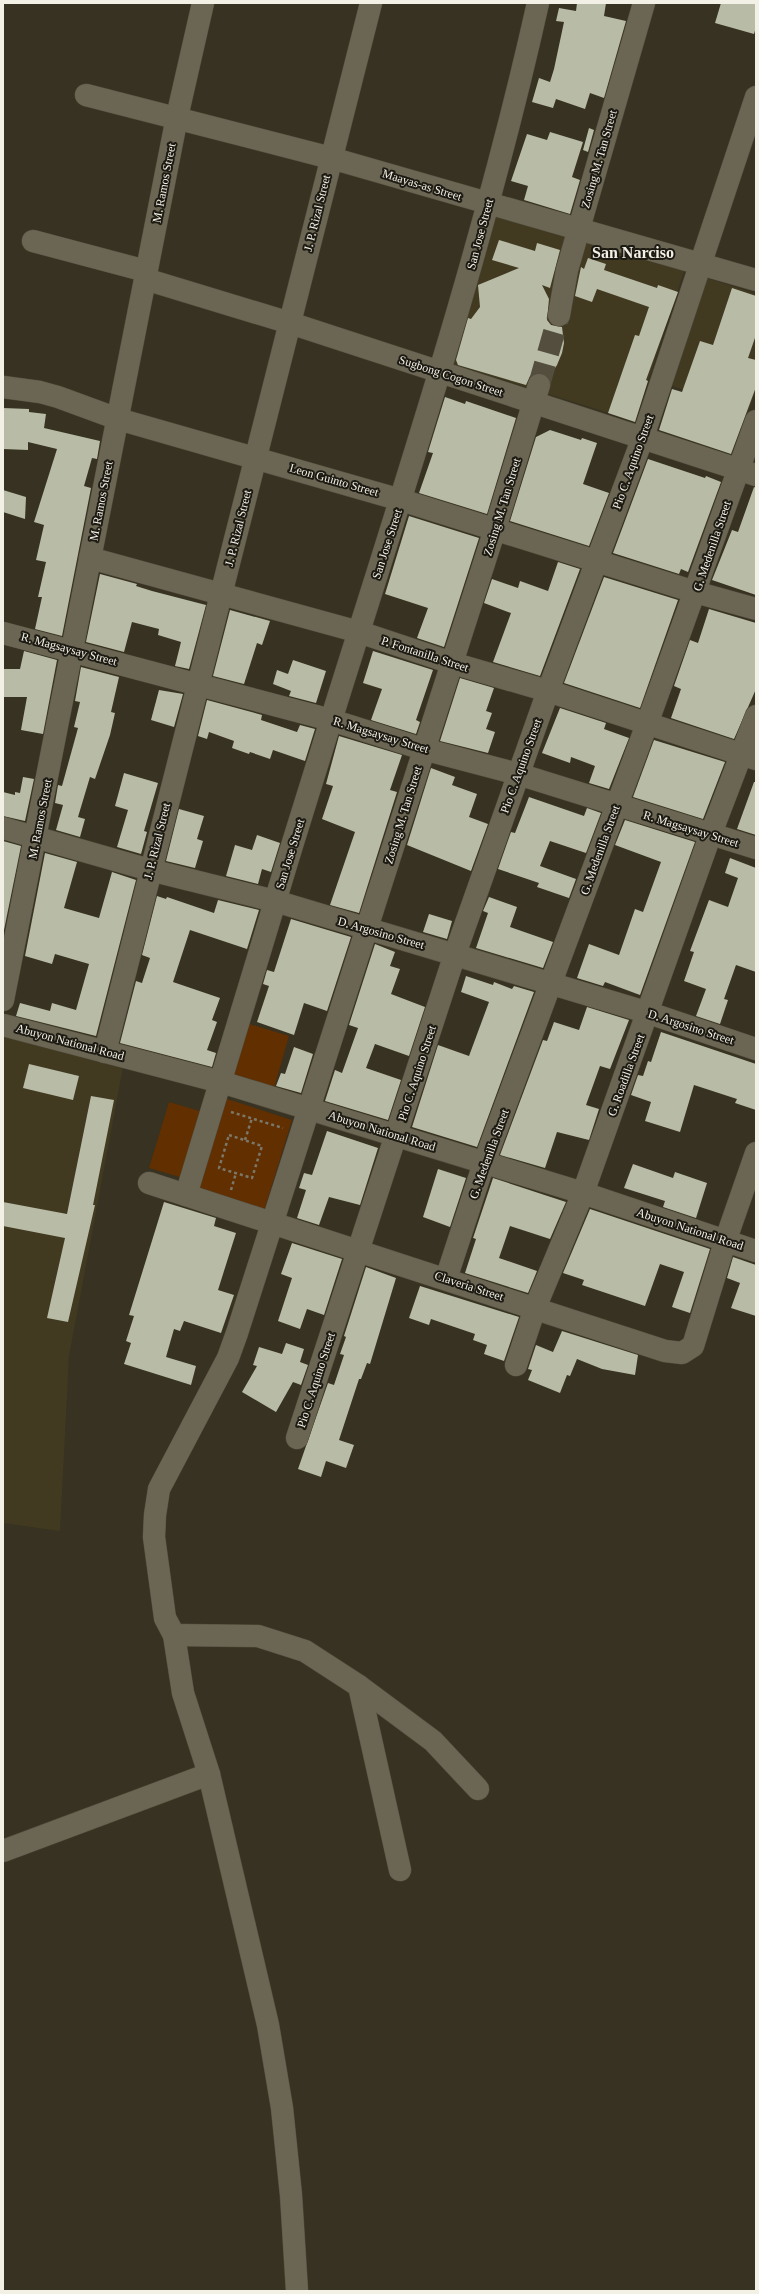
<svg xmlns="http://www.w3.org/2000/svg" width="759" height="2294" viewBox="0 0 759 2294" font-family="Georgia,serif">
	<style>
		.built { fill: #413a21 }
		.green { fill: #612f00 }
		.building { fill: #b8bba6 }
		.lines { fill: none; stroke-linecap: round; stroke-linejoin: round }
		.minor-tunnel { stroke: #534e3e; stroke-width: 22; stroke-dasharray: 22 11; stroke-linecap: butt }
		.minor-casing { stroke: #524d3e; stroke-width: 23 }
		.path { stroke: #7c7869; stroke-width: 2.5; stroke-dasharray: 3 3; stroke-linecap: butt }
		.minor { stroke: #6b6653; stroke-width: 22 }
		.labels { text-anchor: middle; stroke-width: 4; stroke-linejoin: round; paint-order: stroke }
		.street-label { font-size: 12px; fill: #f3f0e5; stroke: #1c1a12 }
		.district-label { font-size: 16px; font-weight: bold; fill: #f3f0e5; stroke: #1c1a12 }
	</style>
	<rect width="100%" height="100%" fill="#373221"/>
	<g class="built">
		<polygon points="492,213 685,268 635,421 449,363"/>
		<polygon points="704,277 756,294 756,389 743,429 690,411 695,394 667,384"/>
		<polygon points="3,1035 123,1067 69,1356 60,1531 3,1523"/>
	</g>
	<g class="green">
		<polygon points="243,1022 289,1036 274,1088 227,1074"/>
		<polygon points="224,1098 292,1120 263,1214 194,1192"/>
		<polygon points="169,1102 203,1112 183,1178 149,1168"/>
	</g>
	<g class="building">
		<polygon points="577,3 606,3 604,16 626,21 604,98 590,93 585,109 556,99 553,108 532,102 539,78 550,82 554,69 564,22 556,21 559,8 576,11"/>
		<polygon points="721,3 756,3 756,27 754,34 715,23"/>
		<polygon points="589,128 594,130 588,152 583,150"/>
		<polygon points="550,132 583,142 572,177 580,180 570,214 524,200 528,186 511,181 527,134 547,140"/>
		<polygon points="499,240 535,251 537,243 560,250 550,288 542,285 549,299 547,320 551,325 562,327 564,343 562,353 557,365 549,378 543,373 536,373 530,376 526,385 458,365 456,360 468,318 471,319 480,307 478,285 519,268 492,260"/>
		<polygon points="588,258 606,264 604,270 657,288 658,285 678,292 646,380 648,381 635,422 608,413 635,335 639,336 649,307 597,289 592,302 575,296 581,267 584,269"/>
		<polygon points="732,288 756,296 756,335 748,358 756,360 756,387 731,454 659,430 672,389 682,392 700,341 713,345"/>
		<polygon points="445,397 465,404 466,401 516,418 487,514 419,493 433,453 428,452"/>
		<polygon points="3,408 29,409 29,412 46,414 44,428 100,441 97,459 92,458 84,486 91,488 62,636 35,629 42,597 38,597 46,562 36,560 44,525 34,522 57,449 28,442 28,450 3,449"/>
		<polygon points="550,430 581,440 582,438 597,443 583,484 609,493 589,546 510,521 536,437"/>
		<polygon points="648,459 705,478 706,476 721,482 688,572 681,569 679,574 613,553"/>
		<polygon points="754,487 756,488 756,595 712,580 732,530 738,532"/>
		<polygon points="3,490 26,497 25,519 3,512"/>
		<polygon points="409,516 479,538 444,647 417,638 428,608 385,594"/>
		<polygon points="558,562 580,569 540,676 493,662 511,613 484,603 492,579 518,588 520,581 548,591"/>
		<polygon points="100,574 137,584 136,586 152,591 206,605 189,669 175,666 181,642 158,635 159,629 132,622 124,652 86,642"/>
		<polygon points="604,577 678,600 640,708 564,683"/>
		<polygon points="709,609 756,623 756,689 734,739 671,718 681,689 674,686 690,640 698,643"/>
		<polygon points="230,610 270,621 262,645 257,643 244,684 213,676"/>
		<polygon points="24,651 57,660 43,734 21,730 27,697 3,697 3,669 20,669"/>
		<polygon points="373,651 433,670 416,720 420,722 416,734 371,720 382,689 363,683"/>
		<polygon points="293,660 326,671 316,703 289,696 291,691 273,684 277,670 288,674"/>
		<polygon points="81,667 119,677 111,712 115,713 110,735 95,779 90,777 78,817 85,819 80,837 56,830 63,805 55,803 58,785 62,786 78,728 74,727 80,702 75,701"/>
		<polygon points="460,678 494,688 486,711 492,713 486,729 495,732 488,753 440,741"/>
		<polygon points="159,690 183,694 174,727 151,720"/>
		<polygon points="207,700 262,715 261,720 297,732 300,725 315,729 305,761 273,750 270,759 250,752 249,754 232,748 234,741 209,732 207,739 198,736"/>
		<polygon points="560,708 606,723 604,729 629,738 609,789 589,783 595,766 571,757 570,763 542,753"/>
		<polygon points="339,736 402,755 390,790 397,792 359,913 330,905 355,832 322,819 333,786 326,784"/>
		<polygon points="654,740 725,762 703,819 633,797"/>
		<polygon points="431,768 455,777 452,785 477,794 469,817 488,824 471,871 407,845"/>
		<polygon points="124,773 158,783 144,831 147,832 141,854 117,847 128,810 115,806"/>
		<polygon points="23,777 34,779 25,821 3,816 3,792 15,795 15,792 20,793"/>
		<polygon points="754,782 756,782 756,835 737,829"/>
		<polygon points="529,797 584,816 587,808 601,813 586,853 550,841 540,866 576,879 569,898 537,887 539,883 498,869 511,832 515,833"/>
		<polygon points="179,809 204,816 197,839 203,841 195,868 166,861"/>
		<polygon points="625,820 695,842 640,995 605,982 603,986 577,978 589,944 619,955 635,909 643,912 661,862 615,845"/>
		<polygon points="257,835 280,843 271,872 262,869 258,884 226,876 235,845 252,850"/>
		<polygon points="3,841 21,846 3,935"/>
		<polygon points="45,853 77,862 64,908 99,918 112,872 136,880 96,1036 16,1016 20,1003 50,1011 52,1003 76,1010 89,964 55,954 52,964 25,956"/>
		<polygon points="730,858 756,868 756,972 736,965 724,999 728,1000 720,1024 696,1016 706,989 684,981 694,952 690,951 709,900 728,907 738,878 725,873"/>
		<polygon points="157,896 166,899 167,897 214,913 218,900 259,910 247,949 190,930 173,982 220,998 212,1020 217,1022 207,1050 216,1053 212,1067 120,1043 136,981 142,983 150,958 142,955"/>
		<polygon points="489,897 517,907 510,927 553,942 543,968 476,948 488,913 483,911"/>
		<polygon points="429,914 452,921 447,939 423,932"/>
		<polygon points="291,919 351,937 327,1011 304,1003 294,1035 257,1022 269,986 263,984 267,970 274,972"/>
		<polygon points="375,944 395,952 390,966 400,969 391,994 425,1007 409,1056 375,1044 366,1068 401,1080 388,1120 325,1101 335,1070 342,1073 358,1028 349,1025"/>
		<polygon points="466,976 493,985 494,982 512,989 514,986 534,992 477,1147 412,1127 438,1045 469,1056 489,1002 461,992"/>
		<polygon points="587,1007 629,1020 610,1069 600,1066 586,1105 599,1109 589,1140 557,1132 545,1168 500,1155 543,1040 547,1041 554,1022 579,1030"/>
		<polygon points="661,1032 756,1064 756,1110 735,1103 737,1099 694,1085 680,1132 645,1121 651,1102 631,1095 638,1075 643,1076 648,1061 651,1062"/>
		<polygon points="294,1047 313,1054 301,1093 276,1086 281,1073 285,1074"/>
		<polygon points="29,1064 79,1076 73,1100 23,1088"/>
		<polygon points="91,1096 114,1100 93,1205 95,1205 68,1322 47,1318 65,1238 3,1226 3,1202 67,1214"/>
		<polygon points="327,1131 378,1148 360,1205 329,1197 319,1225 297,1218 306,1190 299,1188 304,1173 312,1175"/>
		<polygon points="633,1164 673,1178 675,1172 707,1183 696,1218 663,1207 665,1201 624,1188"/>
		<polygon points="438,1169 466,1178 450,1227 423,1217"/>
		<polygon points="493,1178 566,1202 550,1239 510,1226 499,1258 537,1271 528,1293 465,1273 476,1239 473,1238"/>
		<polygon points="164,1202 216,1218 214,1226 236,1233 218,1290 234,1295 221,1333 184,1321 180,1331 174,1329 166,1357 196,1366 191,1385 124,1364 131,1343 126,1341 134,1316 129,1315"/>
		<polygon points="590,1209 710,1249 690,1313 672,1307 684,1272 660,1264 645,1306 582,1285 584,1280 563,1273"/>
		<polygon points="292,1243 342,1259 324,1315 307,1309 300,1329 278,1321 292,1278 281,1274"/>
		<polygon points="733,1257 756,1265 756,1316 731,1308 740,1283 727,1278"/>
		<polygon points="366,1267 396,1278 370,1364 367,1363 361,1379 359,1379 339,1440 354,1445 346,1468 326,1461 321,1477 298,1469 328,1383 334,1385 344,1355 340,1354 346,1337 344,1336"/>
		<polygon points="420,1286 519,1317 504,1361 484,1354 487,1345 473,1340 475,1334 431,1319 429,1325 409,1318"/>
		<polygon points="562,1331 638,1355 635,1375 602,1369 577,1359 570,1376 567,1375 560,1393 528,1380 532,1370 528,1369 536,1345 553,1352"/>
		<polygon points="286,1343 304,1349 300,1362 308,1365 301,1385 293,1382 276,1412 242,1392 257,1366 253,1365 259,1347 282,1354"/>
	</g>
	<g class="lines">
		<polyline class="minor-tunnel" points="539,385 559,315"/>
		<defs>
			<g id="minor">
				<polyline points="86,95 331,158 756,280"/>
				<polyline points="33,241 146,271"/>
				<polyline points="145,279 290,323 756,475"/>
				<polyline points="559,315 567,270 644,3"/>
				<polyline points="3,387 40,392 58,397 118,419 401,500 695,592 756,609"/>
				<polyline points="90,558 359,632 452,663 548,691 756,759"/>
				<polyline points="3,633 331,720 423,749 518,774 756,848"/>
				<polyline points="3,828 150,870 275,901 649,1013 756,1049"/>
				<polyline points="3,1000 177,117 203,3"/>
				<polyline points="3,1025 221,1082 583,1193 756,1251"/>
				<polyline points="105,1052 371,3"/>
				<polyline points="149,1183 665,1351 682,1353 693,1346 725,1242 756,1153"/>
				<path d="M186,1195C234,1036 282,876 332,717C406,481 484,245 538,3"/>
				<polyline points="446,1279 484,1163 647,724 756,421"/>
				<polyline points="516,1365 535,1308 583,1193 710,836 756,716"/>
				<polyline points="297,1438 455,954 548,691 643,437 756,97"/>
				<polyline points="174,1635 258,1636 305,1651 359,1686 400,1870"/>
				<polyline points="359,1686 433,1741 478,1789"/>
				<polyline points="3,1851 209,1774"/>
				<polyline points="297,2291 291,2195 282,2108 268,2025 209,1774 183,1693 174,1635 165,1618 154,1537 155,1515 159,1489 228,1358 237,1333 495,529 539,385"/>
			</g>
		</defs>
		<use href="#minor" class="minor-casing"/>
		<g class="path">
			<polyline points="231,1112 283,1128"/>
			<polygon points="229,1135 262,1146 252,1178 219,1168"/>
			<polyline points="245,1140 252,1118"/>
			<polyline points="231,1190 236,1173"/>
		</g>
		<use href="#minor" class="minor"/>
	</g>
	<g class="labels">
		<g class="street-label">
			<text transform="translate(599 159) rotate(-74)" y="4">Zosing M. Tan Street</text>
			<text transform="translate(164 183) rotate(-79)" y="4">M. Ramos Street</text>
			<text transform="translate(422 185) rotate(17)" y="4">Maayas-as Street</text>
			<text transform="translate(317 213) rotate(-76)" y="4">J. P. Rizal Street</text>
			<text transform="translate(480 234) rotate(-75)" y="4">San Jose Street</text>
			<text transform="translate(451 376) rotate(18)" y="4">Sugbong Cogon Street</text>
			<text transform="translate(633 462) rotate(-70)" y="4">Pio C. Aquino Street</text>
			<text transform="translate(334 480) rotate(16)" y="4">Leon Guinto Street</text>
			<text transform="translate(101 501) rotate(-79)" y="4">M. Ramos Street</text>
			<text transform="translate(502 507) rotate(-73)" y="4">Zosing M. Tan Street</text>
			<text transform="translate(238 528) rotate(-76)" y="4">J. P. Rizal Street</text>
			<text transform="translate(387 544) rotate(-72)" y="4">San Jose Street</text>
			<text transform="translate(712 546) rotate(-71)" y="4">G. Medenilla Street</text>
			<text transform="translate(69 649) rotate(15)" y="4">R. Magsaysay Street</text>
			<text transform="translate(425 654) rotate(18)" y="4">P. Fontanilla Street</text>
			<text transform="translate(381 735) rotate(17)" y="4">R. Magsaysay Street</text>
			<text transform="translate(521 766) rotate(-70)" y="4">Pio C. Aquino Street</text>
			<text transform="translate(403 815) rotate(-73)" y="4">Zosing M. Tan Street</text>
			<text transform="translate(40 819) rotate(-79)" y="4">M. Ramos Street</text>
			<text transform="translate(691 829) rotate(17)" y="4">R. Magsaysay Street</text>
			<text transform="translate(157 841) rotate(-76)" y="4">J. P. Rizal Street</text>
			<text transform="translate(600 850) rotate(-70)" y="4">G. Medenilla Street</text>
			<text transform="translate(290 854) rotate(-73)" y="4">San Jose Street</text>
			<text transform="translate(381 933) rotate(16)" y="4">D. Argosino Street</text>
			<text transform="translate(691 1027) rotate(18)" y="4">D. Argosino Street</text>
			<text transform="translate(70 1042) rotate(15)" y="4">Abuyon National Road</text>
			<text transform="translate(417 1073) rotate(-72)" y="4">Pio C. Aquino Street</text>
			<text transform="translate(626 1075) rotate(-70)" y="4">G. Roadilla Street</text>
			<text transform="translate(382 1131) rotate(17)" y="4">Abuyon National Road</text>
			<text transform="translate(489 1154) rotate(-70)" y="4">G. Medenilla Street</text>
			<text transform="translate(690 1229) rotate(18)" y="4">Abuyon National Road</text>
			<text transform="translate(469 1286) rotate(18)" y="4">Claveria Street</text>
			<text transform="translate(316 1380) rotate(-72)" y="4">Pio C. Aquino Street</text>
		</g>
		<g class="district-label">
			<text x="633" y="258">San Narciso</text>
		</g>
	</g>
	<rect width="759" height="2294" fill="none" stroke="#f3f0e5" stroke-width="8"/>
</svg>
